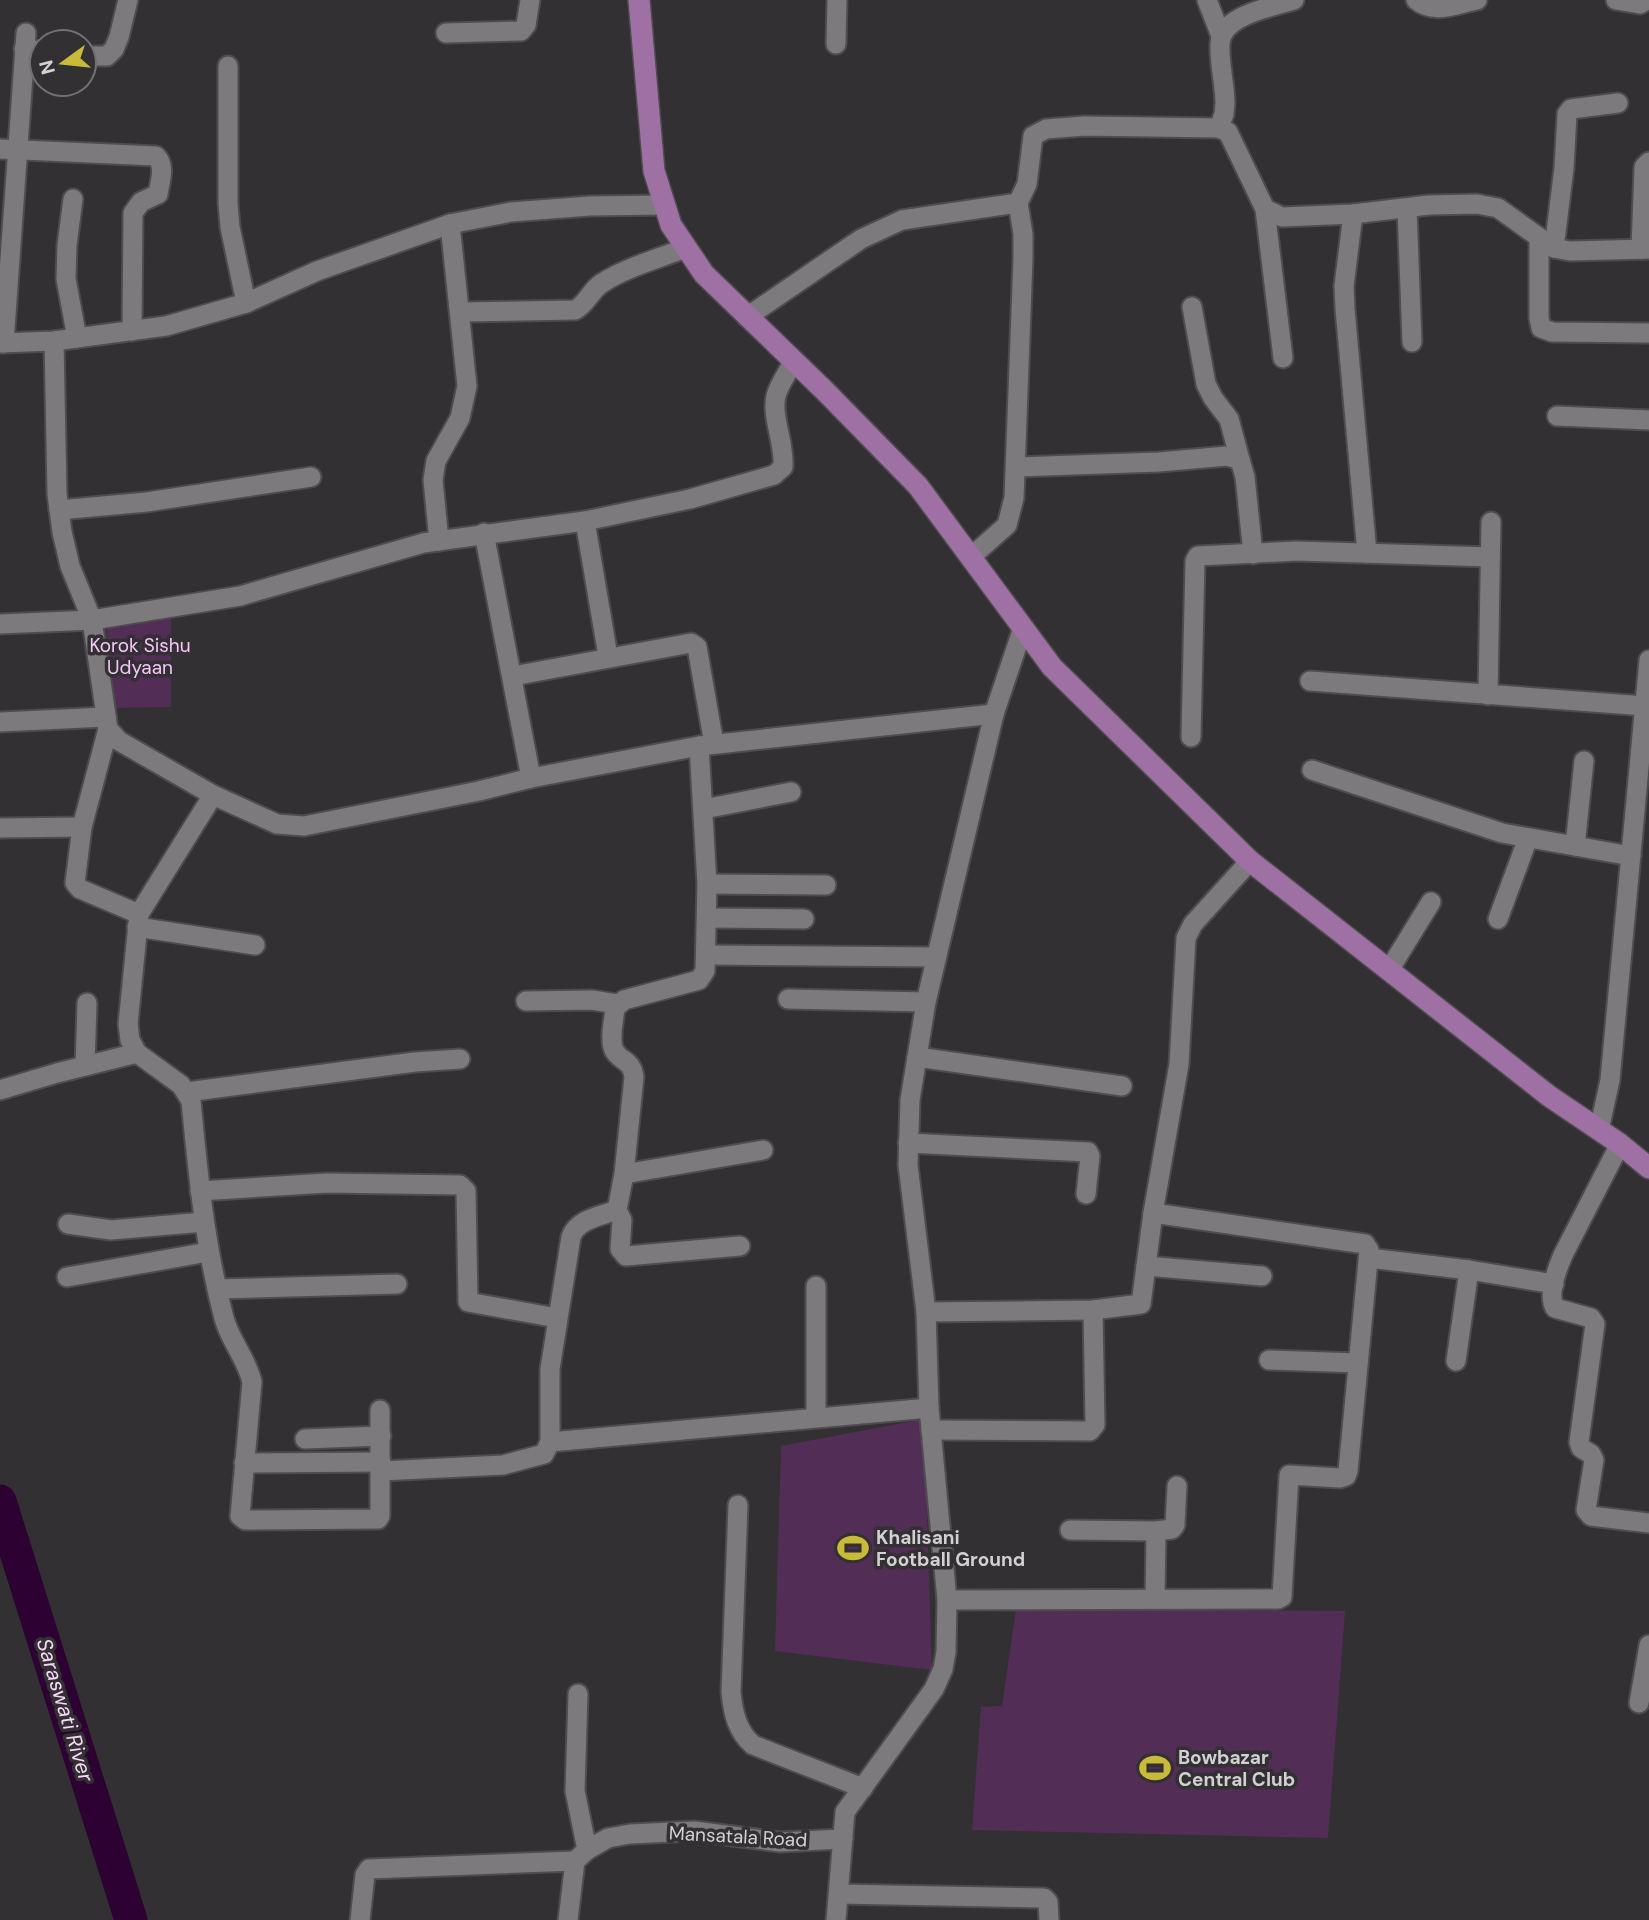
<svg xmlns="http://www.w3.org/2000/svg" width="1649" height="1920" viewBox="0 0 1649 1920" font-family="'DM Sans',sans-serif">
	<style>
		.green { fill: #522e56 }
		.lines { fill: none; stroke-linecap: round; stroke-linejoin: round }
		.river { stroke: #2d0132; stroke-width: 33 }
		.minor-casing { stroke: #4e4c4e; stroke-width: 23 }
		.major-casing { stroke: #4e4c4e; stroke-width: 24 }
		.minor { stroke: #7d7a7d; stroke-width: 19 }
		.major { stroke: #9f70a4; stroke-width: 21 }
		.labels { text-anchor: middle; stroke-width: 7; stroke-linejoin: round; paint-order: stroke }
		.park-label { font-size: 19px; fill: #f7c4fc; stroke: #323032 }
		.poi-label { font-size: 19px; font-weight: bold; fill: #d2d1d2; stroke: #323032; text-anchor: start }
		.street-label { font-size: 19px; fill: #d2d1d2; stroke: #323032 }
		.water-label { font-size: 21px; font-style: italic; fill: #f9d7fc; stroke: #323032 }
	</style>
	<rect width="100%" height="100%" fill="#323032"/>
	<g class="green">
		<polygon points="171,618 171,707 115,708 106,628"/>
		<polygon points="924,1419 932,1670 775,1651 781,1446"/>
		<polygon points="1016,1609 1345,1611 1328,1838 972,1830 981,1707 1002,1706"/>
	</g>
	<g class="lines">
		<polyline class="river" points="0,1501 131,1920"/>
		<defs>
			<g id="minor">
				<polyline points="1207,0 1221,36"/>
				<path d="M1416,0C1434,15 1456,4 1477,0"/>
				<polyline points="1616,0 1640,4 1647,0"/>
				<polyline points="446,33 521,31 526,25 530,0"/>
				<polyline points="836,44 837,0"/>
				<polyline points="24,49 42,51"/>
				<polyline points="84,56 107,56 114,49 119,37 128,0"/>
				<polyline points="228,66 228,203 230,227 246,303"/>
				<path d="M1219,128L1224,114L1225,104C1225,84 1219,64 1220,44C1221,15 1272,7 1294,0"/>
				<path d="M0,149L156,156C166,166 160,181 158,194L141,202L133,213L132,331"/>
				<polyline points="73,199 67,245 66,279 77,338"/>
				<polyline points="1407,208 1412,342"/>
				<polyline points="1265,209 1283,358"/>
				<polyline points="1353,214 1344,286 1345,309 1367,553"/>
				<polyline points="1539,238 1539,318 1541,328 1552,332 1649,333"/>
				<polyline points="1554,248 1564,168 1567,114 1571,109 1618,103"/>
				<polyline points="1641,249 1644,167 1649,162"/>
				<polyline points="1192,307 1206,384 1213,398 1229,419 1240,460"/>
				<path d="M460,312L575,310C587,304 590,291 602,283C627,267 658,259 685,248"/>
				<polyline points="747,317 861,239 902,220 1018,203 1027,184 1033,136 1046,129 1084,126 1219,128 1228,132 1265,209 1282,217 1353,214 1429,205 1477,204 1498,208 1554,248 1570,251 1649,249"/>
				<polyline points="54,341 57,494 62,532 70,566 92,620 108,729 119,741 213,795 277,824 304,826 479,791 531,778 699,746 994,714"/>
				<polyline points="0,343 54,341 166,326 246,303 317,271 450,224 511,212 590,206 665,205"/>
				<polyline points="4,343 26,33"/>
				<polyline points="1557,416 1649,420"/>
				<polyline points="1017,467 1159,462 1227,456 1240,460 1245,477 1253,554"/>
				<polyline points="59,510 147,502 311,477"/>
				<polyline points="585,521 608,656"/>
				<polyline points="484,533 531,778"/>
				<polyline points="439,541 433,480 436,461 460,418 467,386 450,224"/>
				<polyline points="971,557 1007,525 1014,498 1023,259 1023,234 1018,203"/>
				<path d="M0,624L92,620L240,596L423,543L585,521L690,499L774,475L783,467C785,444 771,416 776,396C779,384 788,372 794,361"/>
				<polyline points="513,676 691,643 697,647 714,744"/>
				<polyline points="1310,681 1645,706"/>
				<polyline points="1488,695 1491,522"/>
				<polyline points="0,722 106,717"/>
				<polyline points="108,729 82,827 75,883 80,889 139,914"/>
				<polyline points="1191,737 1195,561 1198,556 1297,551 1490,557"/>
				<polyline points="1312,770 1502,833 1631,856"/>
				<path d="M213,795L139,914L128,1024L130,1040L137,1053L181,1085L191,1101C198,1174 205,1247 224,1318C230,1341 247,1359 252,1382L240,1516L245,1520L378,1519L380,1516V1410"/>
				<polyline points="704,809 791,792"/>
				<polyline points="0,828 82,827"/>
				<polyline points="1575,846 1584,761"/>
				<polyline points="707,884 826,885"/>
				<polyline points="707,918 804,919"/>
				<polyline points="1498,919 1528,838"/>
				<polyline points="137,927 255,945"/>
				<polyline points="707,955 936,957"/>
				<polyline points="1389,970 1431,902"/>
				<polyline points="788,999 926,1002"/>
				<polyline points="526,1001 592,1000 617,1004"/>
				<polyline points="917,1057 1122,1086"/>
				<polyline points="85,1066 87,1003"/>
				<polyline points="0,1090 57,1073 137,1053"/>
				<polyline points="187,1092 415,1062 460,1059"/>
				<polyline points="1599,1130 1610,1080 1649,660"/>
				<polyline points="908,1143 1088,1152 1090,1156 1086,1194"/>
				<path d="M1620,1144L1563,1255C1557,1269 1547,1295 1555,1308L1591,1318L1595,1324L1579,1442L1581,1448L1591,1454L1594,1460L1586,1510L1591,1516L1649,1523"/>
				<polyline points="624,1174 763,1150"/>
				<polyline points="200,1191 327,1183 460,1185 466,1191 468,1302 557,1318"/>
				<polyline points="617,1210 622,1220 620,1249 626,1256 740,1246"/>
				<polyline points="68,1224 111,1230 204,1222"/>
				<polyline points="1369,1258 1469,1270 1554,1284"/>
				<polyline points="1146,1266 1262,1276"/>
				<polyline points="67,1277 208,1252"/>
				<polyline points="217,1289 397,1284"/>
				<polyline points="926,1312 1093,1310 1141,1304 1153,1213 1179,1064 1186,938 1193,924 1250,861"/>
				<polyline points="1269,1360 1358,1363"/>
				<polyline points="1456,1361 1469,1270"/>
				<polyline points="816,1416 816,1286"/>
				<polyline points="931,1430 1090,1431 1095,1425 1093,1310"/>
				<polyline points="305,1439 381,1436"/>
				<polyline points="550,1442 929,1408"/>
				<polyline points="244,1463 381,1462"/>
				<path d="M381,1471L503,1465L544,1454L550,1442V1369L571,1237C577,1219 601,1216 617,1210L624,1174L634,1077C632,1059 620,1062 614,1050C609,1039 614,1020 615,1008L624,1000L699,980L705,971L707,884L699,746"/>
				<path d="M738,1505L731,1692C733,1713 737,1731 753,1745L863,1788"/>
				<polyline points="1070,1530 1156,1531 1172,1529 1175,1525 1177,1486"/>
				<polyline points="1155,1599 1156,1531"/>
				<polyline points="947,1600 1278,1599 1282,1597 1289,1475 1340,1478 1346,1476 1348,1471 1369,1250 1365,1244 1153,1213"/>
				<polyline points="578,1694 575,1791 587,1850"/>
				<polyline points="1639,1703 1649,1645"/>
				<polyline points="839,1894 1044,1898 1048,1902 1049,1920"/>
				<polyline points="360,1920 365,1875 369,1869 575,1861"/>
				<polyline points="568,1920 575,1861 587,1850 608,1838 630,1834 694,1831 780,1842 843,1839"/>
				<polyline points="836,1920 845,1812 934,1689 943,1669 946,1652 947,1600 929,1408 926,1312 908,1165 910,1100 926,1002 994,714 1023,628"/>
			</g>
			<polyline id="major" points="639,0 654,171 671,225 704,274 825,391 918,486 1052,667 1250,861 1549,1096 1620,1144 1649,1168"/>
		</defs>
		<use href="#minor" class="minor-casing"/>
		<use href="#major" class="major-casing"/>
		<use href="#minor" class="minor"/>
		<use href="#major" class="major"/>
	</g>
	<defs>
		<symbol id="stadium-bare" viewBox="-9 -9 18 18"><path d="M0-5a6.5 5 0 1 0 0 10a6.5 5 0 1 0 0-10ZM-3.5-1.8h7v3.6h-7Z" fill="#caba39" stroke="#323032" stroke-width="2.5" paint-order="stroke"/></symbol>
	</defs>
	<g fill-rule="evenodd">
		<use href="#stadium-bare" x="831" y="1526" width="44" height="44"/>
		<use href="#stadium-bare" x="1133" y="1746" width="44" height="44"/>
	</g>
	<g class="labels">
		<g class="park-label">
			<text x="140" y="652">Korok Sishu<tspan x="140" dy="22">Udyaan</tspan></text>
		</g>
		<g class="poi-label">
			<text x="876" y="1544">Khalisani<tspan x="876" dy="22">Football Ground</tspan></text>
			<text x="1178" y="1764">Bowbazar<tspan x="1178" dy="22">Central Club</tspan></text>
		</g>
		<g class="street-label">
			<text transform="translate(738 1836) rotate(3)" y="7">Mansatala Road</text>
		</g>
		<g class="water-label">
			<text transform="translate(65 1710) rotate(73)" y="7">Saraswati River</text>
		</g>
	</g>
	<g transform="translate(63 63) rotate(255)"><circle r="33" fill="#323032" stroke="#727072" stroke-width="2"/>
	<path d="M0-5L12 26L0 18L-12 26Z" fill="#caba39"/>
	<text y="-10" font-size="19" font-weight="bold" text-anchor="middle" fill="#d2d1d2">N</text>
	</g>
</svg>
